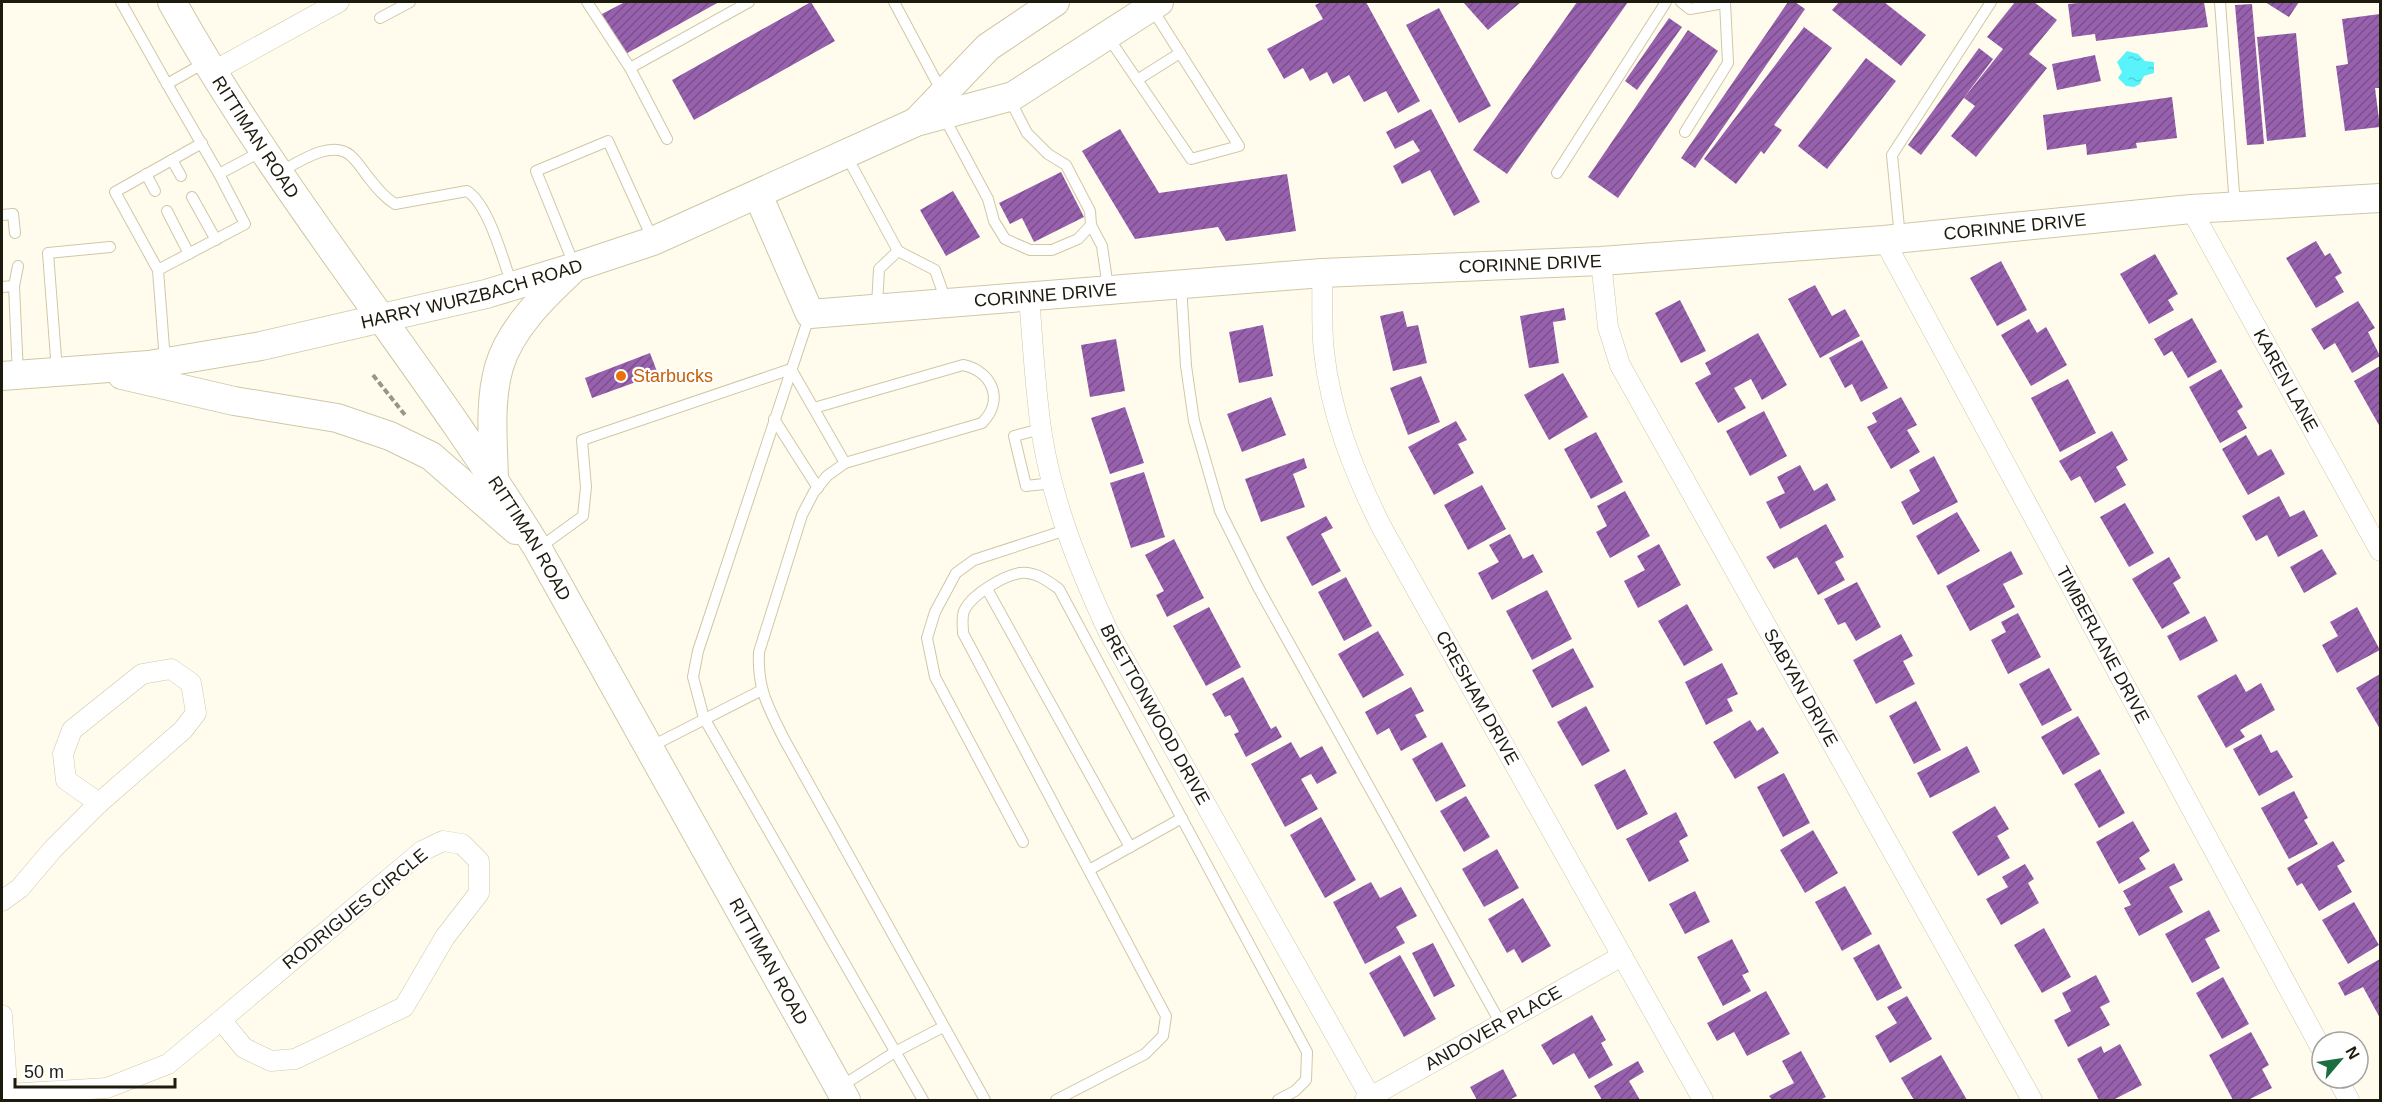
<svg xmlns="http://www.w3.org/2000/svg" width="2382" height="1102" viewBox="0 0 2382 1102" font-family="Helvetica,sans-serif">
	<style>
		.water { fill: url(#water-ripples) }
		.building { fill: url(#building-hatch) }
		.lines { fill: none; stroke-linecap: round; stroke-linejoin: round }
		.lane-casing { stroke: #cfc8a6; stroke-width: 12 }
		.street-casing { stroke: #cfc8a6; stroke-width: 21 }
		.secondary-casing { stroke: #cfc8a6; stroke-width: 30 }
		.path { stroke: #999689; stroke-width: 4; stroke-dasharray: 6 3; stroke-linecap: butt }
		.lane { stroke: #fff; stroke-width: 10 }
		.street { stroke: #fff; stroke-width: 20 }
		.secondary { stroke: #fff; stroke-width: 28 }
		.food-dot { fill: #e8710a; stroke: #fff; stroke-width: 2 }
		.labels { text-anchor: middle; stroke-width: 4.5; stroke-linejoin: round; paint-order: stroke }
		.street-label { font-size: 18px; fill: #1d1a0e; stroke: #fff }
		.food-label { font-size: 18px; fill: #c56008; stroke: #fff; text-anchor: start }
	</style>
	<defs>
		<pattern id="water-ripples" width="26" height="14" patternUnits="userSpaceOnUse" patternTransform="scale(1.5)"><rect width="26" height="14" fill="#59f4fb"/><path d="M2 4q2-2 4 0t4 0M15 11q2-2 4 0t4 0" fill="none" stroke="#4dd1d6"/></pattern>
		<pattern id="building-hatch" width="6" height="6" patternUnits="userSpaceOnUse" patternTransform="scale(1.5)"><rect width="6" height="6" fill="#9761ae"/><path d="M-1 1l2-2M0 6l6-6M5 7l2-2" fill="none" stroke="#7b4f8c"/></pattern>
	</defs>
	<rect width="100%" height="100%" fill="#fffcee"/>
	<polygon class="water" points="2127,51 2138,54 2145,61 2154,62 2154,73 2144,76 2140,84 2134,87 2126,86 2118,78 2122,72 2117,62"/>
	<g class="building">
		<polygon points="625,2 719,2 622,56 600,15"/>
		<polygon points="811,2 835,41 694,120 672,80"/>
		<polygon points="1322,2 1366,2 1420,101 1398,113 1386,91 1364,102 1349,75 1333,84 1327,72 1310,81 1303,68 1284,79 1267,49 1323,19 1315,5"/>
		<polygon points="1463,2 1521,2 1488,30"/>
		<polygon points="1577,2 1628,2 1507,174 1473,150"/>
		<polygon points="1788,2 1795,2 1805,9 1695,168 1681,158"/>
		<polygon points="1839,2 1884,2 1926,35 1901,66 1832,10"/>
		<polygon points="2015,2 2034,2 2057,20 2029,54 2047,68 1976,157 1951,136 1975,106 1964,98 2003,49 1987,37"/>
		<polygon points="2089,2 2204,2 2208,27 2096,41 2095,34 2072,37 2068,4"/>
		<polygon points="2265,2 2299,2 2289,17"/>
		<polygon points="2252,4 2264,144 2247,145 2235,5"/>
		<polygon points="1439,8 1491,106 1459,123 1406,25"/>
		<polygon points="2380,14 2380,88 2375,88 2380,127 2345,131 2336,66 2348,64 2342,19"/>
		<polygon points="1669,18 1682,27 1637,90 1625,81"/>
		<polygon points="1804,27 1832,48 1774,125 1782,130 1764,154 1761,151 1736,184 1704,159"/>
		<polygon points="1688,30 1718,51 1618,198 1588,177"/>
		<polygon points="2296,33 2306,137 2267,141 2257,37"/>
		<polygon points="1979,48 1993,59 1921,155 1908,145"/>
		<polygon points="2095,55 2101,81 2057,90 2052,64"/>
		<polygon points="1866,58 1896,81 1827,169 1798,146"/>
		<polygon points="2172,97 2177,138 2136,143 2137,148 2087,155 2086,144 2047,150 2043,115"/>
		<polygon points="1431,109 1480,202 1454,216 1430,170 1402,184 1393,166 1420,151 1413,140 1395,149 1386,132"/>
		<polygon points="1120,129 1159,193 1287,174 1296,231 1226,241 1218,227 1135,239 1082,151"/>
		<polygon points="1061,172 1084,217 1034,242 1022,218 1010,224 999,203"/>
		<polygon points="953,191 980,237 946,256 920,210"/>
		<polygon points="2316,241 2325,256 2330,253 2342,273 2335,277 2344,292 2316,308 2286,258"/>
		<polygon points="2155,254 2178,294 2168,300 2174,310 2149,324 2120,274"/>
		<polygon points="2001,261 2027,310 1997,326 1970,278"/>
		<polygon points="1815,285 1832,316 1845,309 1860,336 1820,358 1788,299"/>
		<polygon points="1680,300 1706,351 1681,363 1655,313"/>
		<polygon points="2358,301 2375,328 2368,332 2380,356 2352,373 2335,343 2324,350 2311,329"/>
		<polygon points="1564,308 1566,320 1553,322 1559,363 1529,368 1520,316"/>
		<polygon points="1403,311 1407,327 1418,325 1427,363 1393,371 1380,316"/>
		<polygon points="2192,318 2217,362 2188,378 2172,351 2164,356 2154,339"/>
		<polygon points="2029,319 2037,333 2046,327 2067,365 2031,386 2001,335"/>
		<polygon points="1263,325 1273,376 1239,383 1229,332"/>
		<polygon points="1758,333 1787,385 1762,400 1751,379 1734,388 1746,408 1718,423 1695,383 1711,374 1705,363"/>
		<polygon points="1116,339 1125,391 1090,397 1081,345"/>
		<polygon points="1862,340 1888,388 1861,402 1852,384 1845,388 1829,358"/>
		<polygon points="650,353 658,374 592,398 585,378"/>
		<polygon points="2380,366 2380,427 2354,381"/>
		<polygon points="2221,369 2243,407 2237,411 2247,428 2220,443 2189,387"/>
		<polygon points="1563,373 1588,417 1549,440 1524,395"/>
		<polygon points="1421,376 1440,422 1408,435 1390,388"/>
		<polygon points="2068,379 2096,433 2060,452 2031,398"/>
		<polygon points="1271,397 1286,435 1242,452 1227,414"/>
		<polygon points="1901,397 1917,425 1907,430 1920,452 1891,469 1867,427 1877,422 1872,413"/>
		<polygon points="1125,407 1144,463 1110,474 1091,418"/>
		<polygon points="1764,411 1787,456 1750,476 1726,431"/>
		<polygon points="1456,421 1467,440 1458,444 1474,473 1434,495 1408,447"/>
		<polygon points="2112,431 2128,460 2116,467 2126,485 2095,503 2080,476 2071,481 2059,461"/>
		<polygon points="1596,432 1623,482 1591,499 1564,449"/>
		<polygon points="2246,435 2258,456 2271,449 2285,474 2248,495 2222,449"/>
		<polygon points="1934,456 1958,502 1913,525 1901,502 1920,491 1909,470"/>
		<polygon points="1304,458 1307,468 1293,474 1305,507 1261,522 1245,479"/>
		<polygon points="1800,465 1814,491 1827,483 1836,500 1780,529 1766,502 1785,493 1777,477"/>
		<polygon points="1144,472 1165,537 1131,548 1110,483"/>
		<polygon points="1482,485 1506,529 1468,550 1444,505"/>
		<polygon points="1625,491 1650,536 1610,558 1596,532 1607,526 1597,506"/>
		<polygon points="2279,496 2290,517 2304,510 2318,536 2278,557 2267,535 2256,541 2242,516"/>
		<polygon points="2125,503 2154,553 2129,567 2100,517"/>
		<polygon points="1957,512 1980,551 1938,575 1916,536"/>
		<polygon points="1326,516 1333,528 1321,534 1341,571 1312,586 1286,537"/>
		<polygon points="1826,524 1844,557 1835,562 1845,580 1818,595 1797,557 1774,569 1766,557"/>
		<polygon points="1510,534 1523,559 1533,554 1543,572 1492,600 1478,573 1499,562 1489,545"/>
		<polygon points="1174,539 1204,598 1167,617 1156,595 1164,591 1145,555"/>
		<polygon points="1659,544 1681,585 1638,608 1624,581 1645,570 1637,556"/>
		<polygon points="2322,549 2337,574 2304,593 2290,567"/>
		<polygon points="2011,551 2023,574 2003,584 2015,607 1970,631 1946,586"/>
		<polygon points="2169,557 2181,578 2173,583 2190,613 2162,629 2132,579"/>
		<polygon points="1346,577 1372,626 1344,641 1318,592"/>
		<polygon points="1857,582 1881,627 1856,641 1845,622 1838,625 1824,599"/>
		<polygon points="1547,590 1572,639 1532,660 1506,611"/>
		<polygon points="1687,604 1713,650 1684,666 1658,621"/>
		<polygon points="1209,607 1241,667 1206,686 1173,626"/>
		<polygon points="2357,607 2380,650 2337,673 2322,645 2338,636 2330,622"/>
		<polygon points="2018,613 2041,657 2008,674 1991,640 2006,632 2001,622"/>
		<polygon points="2205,616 2218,641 2180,661 2167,636"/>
		<polygon points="1378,631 1404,675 1363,698 1338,654"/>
		<polygon points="1901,634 1913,656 1903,661 1915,684 1876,704 1853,660"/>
		<polygon points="1573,648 1594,687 1552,708 1532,670"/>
		<polygon points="1722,663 1738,694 1727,699 1733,711 1706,725 1685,682"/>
		<polygon points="2049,668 2072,710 2042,726 2019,684"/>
		<polygon points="2236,674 2246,692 2261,683 2275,710 2240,730 2245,737 2226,748 2197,696"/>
		<polygon points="2380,674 2380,729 2356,688"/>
		<polygon points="1243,677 1271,729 1276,726 1282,737 1246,757 1234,734 1239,732 1230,715 1225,717 1212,694"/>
		<polygon points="1411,687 1424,711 1415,715 1427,737 1401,751 1389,728 1377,735 1365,712"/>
		<polygon points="1916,701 1941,750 1914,764 1889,716"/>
		<polygon points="1586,706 1610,751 1582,766 1557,722"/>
		<polygon points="2078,716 2100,754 2063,775 2041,737"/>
		<polygon points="1750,720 1757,731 1763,727 1779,753 1735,779 1713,742"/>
		<polygon points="2261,734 2271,753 2277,750 2293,777 2259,796 2233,749"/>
		<polygon points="1291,742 1300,758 1322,746 1337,773 1317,784 1311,774 1301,779 1318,809 1285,827 1251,764"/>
		<polygon points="1442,742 1466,786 1436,802 1412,759"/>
		<polygon points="1967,746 1980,772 1930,798 1917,773"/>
		<polygon points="1625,769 1648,814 1617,830 1594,785"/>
		<polygon points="2100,769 2125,813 2099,828 2074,784"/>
		<polygon points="1784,773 1810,823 1783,837 1757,787"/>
		<polygon points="2294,791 2308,818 2304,820 2318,844 2289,859 2261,808"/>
		<polygon points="1466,796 1490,837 1464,852 1440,811"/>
		<polygon points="1995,806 2009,829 1997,836 2010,858 1978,876 1952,832"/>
		<polygon points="1676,812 1688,836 1679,841 1689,861 1649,882 1626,839"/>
		<polygon points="1321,817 1356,880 1325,898 1290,835"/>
		<polygon points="2133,821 2150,851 2139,858 2146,869 2119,884 2096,842"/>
		<polygon points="1813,830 1838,873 1805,893 1780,850"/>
		<polygon points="2333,841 2345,861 2337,866 2352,892 2319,911 2302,883 2297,886 2287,868"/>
		<polygon points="1497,849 1519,888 1484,907 1462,869"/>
		<polygon points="2174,863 2183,880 2169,887 2183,912 2139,936 2124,908 2131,905 2123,891"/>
		<polygon points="2025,864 2034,879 2028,883 2039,903 2001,925 1986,899 2008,887 2002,877"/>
		<polygon points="1371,882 1380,898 1401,887 1417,916 1396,927 1405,943 1365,964 1333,902"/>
		<polygon points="1845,886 1872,934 1842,951 1815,902"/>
		<polygon points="1695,891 1710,922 1685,934 1669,904"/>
		<polygon points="1523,898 1551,946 1522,963 1514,949 1507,953 1488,919"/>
		<polygon points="2354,902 2379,945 2348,964 2322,920"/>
		<polygon points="2209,910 2220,931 2205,939 2220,968 2192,983 2165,934"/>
		<polygon points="2044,928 2071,977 2042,993 2014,945"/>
		<polygon points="1732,939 1749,972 1742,975 1751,991 1723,1006 1697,957"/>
		<polygon points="1433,943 1455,986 1434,997 1412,953"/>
		<polygon points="1879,944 1902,988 1877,1001 1853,958"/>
		<polygon points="1400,955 1436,1019 1404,1037 1369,973"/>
		<polygon points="2380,959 2380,1018 2363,987 2345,996 2338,983"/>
		<polygon points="2096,975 2110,1002 2100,1007 2110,1025 2068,1047 2054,1020 2071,1011 2062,993"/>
		<polygon points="2223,977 2249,1024 2222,1039 2196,993"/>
		<polygon points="1766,991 1790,1034 1747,1056 1734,1032 1717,1041 1707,1023"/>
		<polygon points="1907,996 1932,1039 1890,1063 1875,1036 1897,1023 1887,1007"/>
		<polygon points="1592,1015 1606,1040 1601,1043 1613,1065 1589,1079 1574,1053 1553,1065 1541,1045"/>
		<polygon points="2251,1032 2269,1065 2262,1069 2272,1088 2248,1100 2233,1100 2209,1055"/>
		<polygon points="2120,1044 2142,1085 2113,1100 2099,1100 2077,1059 2101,1046 2104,1053"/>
		<polygon points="1801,1051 1826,1097 1820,1100 1772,1100 1769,1096 1794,1083 1782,1061"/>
		<polygon points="1941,1055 1967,1100 1914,1100 1901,1078"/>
		<polygon points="1638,1061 1644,1072 1629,1081 1640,1100 1602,1100 1594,1086"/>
		<polygon points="1503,1069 1517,1096 1509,1100 1477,1100 1470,1087"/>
	</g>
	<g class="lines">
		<defs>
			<g id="lane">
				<polyline points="121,2 167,84 206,62"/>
				<polyline points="587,2 630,68 667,139"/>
				<polyline points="894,2 942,92"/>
				<polyline points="1681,2 1690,9 1724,3"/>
				<polyline points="2220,2 2235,206"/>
				<polyline points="380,18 410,2"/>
				<polyline points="1108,37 1191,159 1239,146 1151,7"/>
				<polyline points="630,68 749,2"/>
				<polyline points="1137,80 1180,53"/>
				<polyline points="167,84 219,174"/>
				<polyline points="944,117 988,199 994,221 1005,239 1030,250 1052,250 1078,239 1091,225 1090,211 1066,165 1048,154 1027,133 1009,98"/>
				<polyline points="1685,132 1728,63 1725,2"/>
				<polyline points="846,155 898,251"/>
				<polyline points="172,160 181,176"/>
				<path d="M280,172C297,163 331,139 350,155C357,161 363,170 368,177C377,188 384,197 395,204L467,191C489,205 503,260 512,285"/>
				<polyline points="1557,173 1666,2"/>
				<polyline points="146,174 155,191"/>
				<polyline points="192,197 216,240"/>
				<polyline points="167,211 189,254"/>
				<polyline points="2,215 13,214 15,233"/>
				<polyline points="1091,225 1102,246 1108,288"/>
				<polyline points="1900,238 1892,155 1991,2"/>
				<polyline points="575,267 536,171 608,141 653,240"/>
				<polyline points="158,270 115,192 202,143"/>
				<polyline points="1181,285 1186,366 1194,421 1220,511 1258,587 1501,1024"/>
				<polyline points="14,286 18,266"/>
				<polyline points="2,287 14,286 18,375"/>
				<polyline points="877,306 879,269 898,251 935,270 946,301"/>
				<polyline points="810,314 698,651 693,677 704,718 923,1100"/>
				<polyline points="165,361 158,270 245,224 219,174 262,151"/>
				<polyline points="57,371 48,253 110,247"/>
				<path d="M814,408L963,365C992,371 1005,400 982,423L845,463"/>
				<polyline points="774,419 818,488"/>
				<polyline points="1041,429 1014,436 1026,486 1053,483"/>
				<path d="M539,548L583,516L586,487L582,440L791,369L845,463L827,476L814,492L802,515L759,652C757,688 768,707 784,739L985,1100"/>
				<polyline points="987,589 1130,847"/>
				<polyline points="650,747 762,690"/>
				<polyline points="1023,842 935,677 927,638 935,612 956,573 974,560 1066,530"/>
				<polyline points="1089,870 1182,818"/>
				<polyline points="840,1087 895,1052 943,1027"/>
				<path d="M1056,1100L1145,1054L1163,1036L1166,1016L963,633C963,626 961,615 965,609C973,594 1003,576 1020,573C1035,571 1048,581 1059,589L1307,1052L1306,1080L1295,1091L1278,1100"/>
			</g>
			<g id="street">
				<polyline points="212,72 339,2"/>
				<path id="s1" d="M2191,209L2380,551"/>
				<path id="s2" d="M1884,240L2322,1050"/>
				<path id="s3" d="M1601,261L1608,327L1620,365L2032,1100"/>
				<path id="s4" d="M1322,273C1323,299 1321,327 1324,352C1331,415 1354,472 1382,528L1703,1100"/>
				<path id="s5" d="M1029,298C1033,343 1035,390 1042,435C1053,504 1079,568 1108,631L1372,1100"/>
				<polygon points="171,669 191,683 196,713 183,730 99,803 66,780 63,754 72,730 142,674"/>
				<polygon points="443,841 462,844 479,861 479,893 445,937 404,1007 295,1059 271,1061 244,1048 221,1020 422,851"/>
				<polyline points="2,901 20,888 53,849 99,803"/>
				<polyline points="2,1015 8,1100"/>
				<polyline points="2337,1078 2349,1100"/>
				<polyline points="7,1094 107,1088 168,1064 221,1020"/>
				<path id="s6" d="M1365,1100L1622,956"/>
			</g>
			<g id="secondary">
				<path id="s7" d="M172,2C279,194 423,362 538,549L846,1100"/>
				<polyline points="917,121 988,47 1055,2"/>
				<path id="s8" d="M758,195L810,314L1322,273L1601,261L1884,240L2191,209L2380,198"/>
				<polyline points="122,375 234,401 337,418 390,436 431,456 516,530"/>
				<path id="s9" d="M2,376L149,365L261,346L486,294L575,267L653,241L916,122L1013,96L1159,2"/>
				<path d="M494,478C493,441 489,402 499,367C510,329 543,297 571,271"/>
			</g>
		</defs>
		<use href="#lane" class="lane-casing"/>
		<use href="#street" class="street-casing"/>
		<use href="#secondary" class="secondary-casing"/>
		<polyline class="path" points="373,375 405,415"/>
		<use href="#lane" class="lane"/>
		<use href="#street" class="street"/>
		<use href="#secondary" class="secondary"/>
	</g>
	<circle class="food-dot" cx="621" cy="376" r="6"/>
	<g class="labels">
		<g class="street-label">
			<text dy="6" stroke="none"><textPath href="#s7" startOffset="159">RITTIMAN ROAD</textPath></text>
			<text dy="6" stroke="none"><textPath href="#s8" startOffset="1338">CORINNE DRIVE</textPath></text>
			<text dy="6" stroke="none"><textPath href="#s8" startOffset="852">CORINNE DRIVE</textPath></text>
			<text dy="6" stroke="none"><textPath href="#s9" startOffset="478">HARRY WURZBACH ROAD</textPath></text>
			<text dy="6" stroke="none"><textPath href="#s8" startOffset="366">CORINNE DRIVE</textPath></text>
			<text dy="6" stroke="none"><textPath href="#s1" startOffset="196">KAREN LANE</textPath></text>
			<text dy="6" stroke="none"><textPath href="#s7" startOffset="645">RITTIMAN ROAD</textPath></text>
			<text dy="6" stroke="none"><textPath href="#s2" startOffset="460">TIMBERLANE DRIVE</textPath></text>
			<text dy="6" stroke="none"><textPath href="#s3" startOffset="476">SABYAN DRIVE</textPath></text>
			<text dy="6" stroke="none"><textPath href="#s4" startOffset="460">CRESHAM DRIVE</textPath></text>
			<text dy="6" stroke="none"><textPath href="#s5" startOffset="441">BRETTONWOOD DRIVE</textPath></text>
			<text transform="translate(355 909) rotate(-39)" y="6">RODRIGUES CIRCLE</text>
			<text dy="6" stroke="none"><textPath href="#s7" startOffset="1131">RITTIMAN ROAD</textPath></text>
			<text dy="6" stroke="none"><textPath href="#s6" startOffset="147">ANDOVER PLACE</textPath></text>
		</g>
		<g class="food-label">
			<text x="633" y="382">Starbucks</text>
		</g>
	</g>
	<rect width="2382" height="1102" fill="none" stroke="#1d1a0e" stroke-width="6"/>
	<g transform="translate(2340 1060) rotate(61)"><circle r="28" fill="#ffffff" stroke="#a5a39f" stroke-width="1.5"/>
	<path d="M0-4.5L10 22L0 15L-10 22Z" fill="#1a6e40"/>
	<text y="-9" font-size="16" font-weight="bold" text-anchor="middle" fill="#1d1a0e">N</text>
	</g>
	<path d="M15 1078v9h160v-9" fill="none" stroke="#1d1a0e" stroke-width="3"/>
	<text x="24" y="1078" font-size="18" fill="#1d1a0e" stroke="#ffffff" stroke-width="4.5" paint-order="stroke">50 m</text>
</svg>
